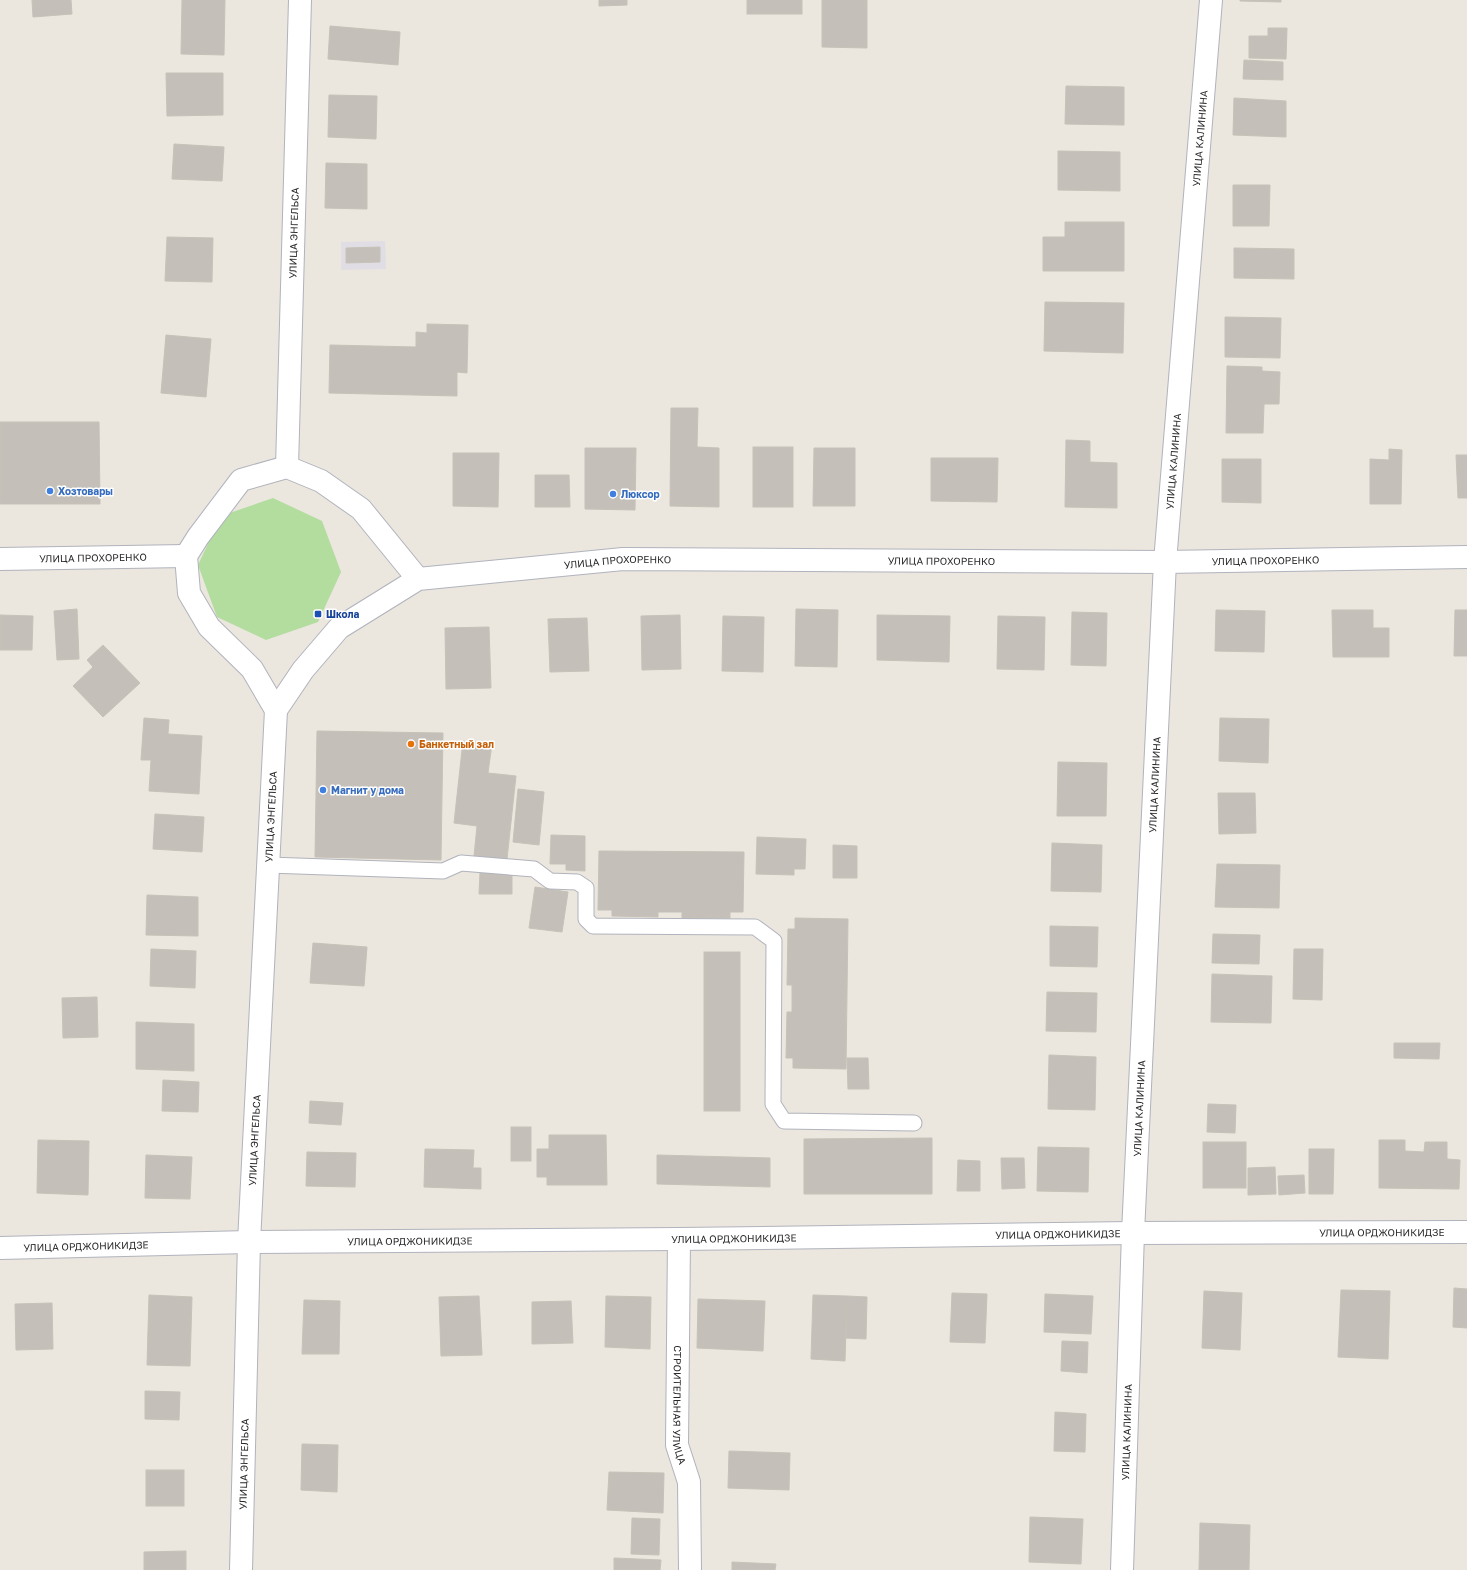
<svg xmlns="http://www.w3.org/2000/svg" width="1467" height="1570" viewBox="0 0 1467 1570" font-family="'Golos Text',sans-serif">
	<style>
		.industrial { fill: #e0dee4 }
		.green { fill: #b2dd9f }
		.building { fill: #c4c0b9; stroke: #c6c2b8 }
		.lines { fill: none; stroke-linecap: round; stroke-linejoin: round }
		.service-casing { stroke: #b1b3bd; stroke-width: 17 }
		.minor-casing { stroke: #b1b3bd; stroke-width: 24 }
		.service { stroke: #fff; stroke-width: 15 }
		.minor { stroke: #fff; stroke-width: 22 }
		.shop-dot { fill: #3f7fe0; stroke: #fff; stroke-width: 1.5 }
		.transit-dot { fill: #1a4fb4; stroke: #fff; stroke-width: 1.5 }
		.food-dot { fill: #e8710a; stroke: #fff; stroke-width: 1.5 }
		.labels { text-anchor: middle; stroke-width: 3; stroke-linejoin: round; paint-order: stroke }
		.street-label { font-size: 10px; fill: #2a2a2a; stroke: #fff }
		.shop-label { font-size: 10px; font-weight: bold; fill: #366cbe; stroke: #fff; text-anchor: start }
		.transit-label { font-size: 10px; font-weight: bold; fill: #164399; stroke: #fff; text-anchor: start }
		.food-label { font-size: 10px; font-weight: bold; fill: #c56008; stroke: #fff; text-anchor: start }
	</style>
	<rect width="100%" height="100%" fill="#ebe6de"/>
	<polygon class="industrial" points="385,241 386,269 341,270 341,242"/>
	<polygon class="green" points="273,498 322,521 341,572 318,622 266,640 217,617 198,565 221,516"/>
	<g class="building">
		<polygon points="32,0 71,0 72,14 33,17"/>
		<polygon points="182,0 225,0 224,55 181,54"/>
		<polygon points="599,0 627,0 627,5 599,6"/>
		<rect x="747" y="0" width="55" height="14"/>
		<polygon points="822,0 867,0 867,48 822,47"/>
		<polygon points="1240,0 1281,0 1281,2 1240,1"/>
		<polygon points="330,26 400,32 398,65 328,59"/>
		<polygon points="1268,28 1287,28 1286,59 1249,58 1249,36 1268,36"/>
		<polygon points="1244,60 1283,62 1283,80 1243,79"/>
		<polygon points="166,73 223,73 223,115 167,116"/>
		<polygon points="1066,86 1124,87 1124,125 1065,124"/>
		<polygon points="329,95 377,96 376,139 328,137"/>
		<polygon points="1234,98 1286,101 1286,137 1233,135"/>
		<polygon points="174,144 224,147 222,181 172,179"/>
		<polygon points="1058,151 1120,152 1120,191 1058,190"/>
		<polygon points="326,163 367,164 367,209 325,208"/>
		<polygon points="1233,185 1270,185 1269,226 1233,226"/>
		<polygon points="1065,222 1124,222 1124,271 1043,271 1043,237 1065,237"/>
		<polygon points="167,237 213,238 212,282 165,281"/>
		<polygon points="380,247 380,262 346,263 346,248"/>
		<polygon points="1234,248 1294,249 1294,279 1234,278"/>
		<polygon points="1045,302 1124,303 1123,353 1044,351"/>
		<polygon points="1225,317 1281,318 1280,358 1225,357"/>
		<polygon points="427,324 468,325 467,373 457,372 457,396 329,393 330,345 416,347 416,332 427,333"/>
		<polygon points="166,335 211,339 206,397 161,393"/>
		<polygon points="1227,366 1262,367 1262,371 1280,372 1279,404 1264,404 1263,433 1226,433"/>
		<polygon points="671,408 698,408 697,447 719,448 719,507 670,506"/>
		<polygon points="0,422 99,422 100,504 0,504"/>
		<polygon points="1066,440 1090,441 1090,462 1117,463 1117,508 1065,507"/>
		<rect x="753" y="447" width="40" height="60"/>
		<polygon points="585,448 636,448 635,510 585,509"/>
		<polygon points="814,448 855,448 855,506 813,506"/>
		<polygon points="1389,449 1402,450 1401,504 1370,504 1370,459 1389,460"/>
		<polygon points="453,453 499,453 498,507 453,506"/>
		<polygon points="1456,455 1467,455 1467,498 1458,498"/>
		<polygon points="931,458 998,458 997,502 931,501"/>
		<polygon points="1222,459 1261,459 1261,503 1222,502"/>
		<polygon points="535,475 569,475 570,507 535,507"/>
		<polygon points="77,609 79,659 57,660 54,611"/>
		<polygon points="796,609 838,610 837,667 795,666"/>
		<polygon points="1216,610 1265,611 1264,652 1215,651"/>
		<polygon points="1332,610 1373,610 1373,628 1389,628 1389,657 1333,657"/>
		<polygon points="1455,610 1467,610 1467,656 1454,656"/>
		<polygon points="1072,612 1107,613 1106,666 1071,665"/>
		<polygon points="0,615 33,616 32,650 0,650"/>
		<polygon points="680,615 681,669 642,670 641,616"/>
		<polygon points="877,615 950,616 949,662 877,660"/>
		<polygon points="723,616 764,617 763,672 722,671"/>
		<polygon points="998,616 1045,617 1044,670 997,669"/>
		<polygon points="587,618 589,671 550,672 548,619"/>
		<polygon points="489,627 491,688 446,689 445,628"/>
		<polygon points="103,645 140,683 103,717 73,686 93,667 87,660"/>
		<polygon points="144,718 169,720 168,734 202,736 199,794 149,791 151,760 141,760"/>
		<polygon points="1220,718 1269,719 1268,763 1219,761"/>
		<polygon points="317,731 443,733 441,860 315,857"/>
		<polygon points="463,741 492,744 488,773 516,776 507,859 474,856 477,826 454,823"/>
		<polygon points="1058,762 1107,763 1106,816 1057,816"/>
		<polygon points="518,789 544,792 539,845 513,842"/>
		<polygon points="1218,793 1255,793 1256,833 1219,834"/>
		<polygon points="155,814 204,817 202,852 153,849"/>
		<polygon points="551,835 585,836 585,871 566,870 566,864 550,864"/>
		<polygon points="757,837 806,839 805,869 794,869 794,875 756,874"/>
		<polygon points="1052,843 1102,845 1101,892 1051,891"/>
		<polygon points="833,845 857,846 857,878 833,878"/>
		<polygon points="599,851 744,852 743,912 730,912 730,918 682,918 682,912 658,912 658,917 612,916 612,910 598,910"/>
		<polygon points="1217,864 1280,865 1279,908 1215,907"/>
		<polygon points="480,873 512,873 512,894 479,894"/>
		<polygon points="535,887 568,892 562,932 529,928"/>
		<polygon points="147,895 198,897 198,936 146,935"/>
		<polygon points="795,918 848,919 846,1069 793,1068 793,1058 786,1058 787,1012 792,1012 792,985 787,985 788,929 795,929"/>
		<polygon points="1050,926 1098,927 1097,967 1050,966"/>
		<polygon points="1213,934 1260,935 1259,964 1212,963"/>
		<polygon points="313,943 367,947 364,986 310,983"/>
		<polygon points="151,949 196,951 195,988 150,986"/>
		<polygon points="1294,949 1323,949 1322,1000 1293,999"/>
		<rect x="704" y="952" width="36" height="159"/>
		<polygon points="1212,974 1272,976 1271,1023 1211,1022"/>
		<polygon points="1047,992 1097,993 1096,1032 1046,1031"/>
		<polygon points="97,997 98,1037 63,1038 62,998"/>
		<polygon points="136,1022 194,1024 194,1071 136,1069"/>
		<polygon points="1394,1043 1440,1043 1439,1059 1394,1058"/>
		<polygon points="1049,1055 1096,1057 1095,1110 1048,1109"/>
		<polygon points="847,1058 868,1058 869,1089 848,1089"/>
		<polygon points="163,1080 199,1082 198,1112 162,1111"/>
		<polygon points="310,1101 343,1103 341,1125 309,1123"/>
		<polygon points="1208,1104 1236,1105 1235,1133 1207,1132"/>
		<rect x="511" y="1127" width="20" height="34"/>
		<polygon points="549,1135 606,1135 607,1185 547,1185 547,1177 537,1177 537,1149 549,1149"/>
		<polygon points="932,1138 932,1194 804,1194 804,1139"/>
		<polygon points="38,1140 89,1141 88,1195 37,1193"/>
		<polygon points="1379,1140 1405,1140 1405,1151 1424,1152 1425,1142 1447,1142 1447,1159 1460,1160 1459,1189 1379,1188"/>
		<rect x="1203" y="1142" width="43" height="46"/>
		<polygon points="1038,1147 1089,1148 1088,1192 1037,1191"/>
		<polygon points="425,1149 474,1150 473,1168 481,1168 481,1189 424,1187"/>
		<polygon points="1309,1149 1334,1149 1333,1194 1309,1194"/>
		<polygon points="307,1152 356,1153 355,1187 306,1186"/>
		<polygon points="146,1155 192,1157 190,1199 145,1198"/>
		<polygon points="657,1155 770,1158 770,1187 657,1184"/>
		<polygon points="1001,1158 1024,1158 1025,1188 1002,1189"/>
		<polygon points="958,1160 980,1161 980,1191 957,1191"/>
		<polygon points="1275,1167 1276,1194 1248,1195 1248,1168"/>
		<polygon points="1304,1175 1305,1193 1279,1195 1278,1176"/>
		<polygon points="1454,1288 1467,1289 1467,1328 1453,1327"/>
		<polygon points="1341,1290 1390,1291 1388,1359 1338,1357"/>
		<polygon points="1204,1291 1242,1293 1240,1350 1202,1348"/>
		<polygon points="952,1293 987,1294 985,1343 950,1342"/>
		<polygon points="1045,1294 1093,1296 1091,1334 1044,1332"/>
		<polygon points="149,1295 192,1297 190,1366 147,1365"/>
		<polygon points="813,1295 847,1296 845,1361 811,1359"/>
		<polygon points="479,1296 482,1355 441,1356 439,1297"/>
		<polygon points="606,1296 651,1297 650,1349 605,1347"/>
		<polygon points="847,1296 867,1297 866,1339 846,1338"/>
		<polygon points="698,1299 765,1301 763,1351 697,1348"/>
		<polygon points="304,1300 340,1301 339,1354 302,1354"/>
		<polygon points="571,1301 573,1343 532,1344 532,1302"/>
		<polygon points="52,1303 53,1349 16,1350 15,1304"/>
		<polygon points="1062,1341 1088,1342 1087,1373 1061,1371"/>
		<polygon points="145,1391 180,1392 179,1420 145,1419"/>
		<polygon points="1055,1412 1086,1414 1085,1452 1054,1451"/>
		<polygon points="302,1444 338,1445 337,1492 301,1490"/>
		<polygon points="729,1451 790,1453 789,1490 728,1488"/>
		<rect x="146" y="1470" width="38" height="36"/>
		<polygon points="609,1472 664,1473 663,1513 607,1510"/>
		<polygon points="1030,1517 1083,1519 1081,1564 1029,1562"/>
		<polygon points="632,1518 660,1519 659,1555 631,1554"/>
		<polygon points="1200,1523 1250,1525 1249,1570 1199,1570"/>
		<polygon points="186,1551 186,1570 144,1570 144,1552"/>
		<polygon points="614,1558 661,1560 660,1570 614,1570"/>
		<polygon points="732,1562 776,1564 775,1570 732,1570"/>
	</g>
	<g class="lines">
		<defs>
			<polyline id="service" points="268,865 443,871 461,863 534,869 550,881 577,882 586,888 586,919 593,926 755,927 774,941 773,1104 784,1121 914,1123"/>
			<g id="minor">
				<path id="s1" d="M287,467L300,0"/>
				<path id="s2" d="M0,559L186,556"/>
				<path id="s3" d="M276,710L303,670L339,628L418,579L623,559L1165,562L1467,557"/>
				<polyline points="276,710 252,669 209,627 189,593 186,556 198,537 241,480 287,467 321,481 361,509 418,579"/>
				<path id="s4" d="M679,1239L677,1445L689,1482L690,1570"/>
				<path id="s5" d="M0,1248L249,1242L679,1239L1133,1233L1467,1232"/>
				<path id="s6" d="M241,1570L249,1242L276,710"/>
				<path id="s7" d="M1122,1570L1133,1233L1165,562L1211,0"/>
			</g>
		</defs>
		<use href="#service" class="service-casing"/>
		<use href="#minor" class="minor-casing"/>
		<use href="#service" class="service"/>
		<use href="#minor" class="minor"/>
	</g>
	<g class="shop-dot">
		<circle cx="50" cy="491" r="4"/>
		<circle cx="613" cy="494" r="4"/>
		<circle cx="323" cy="790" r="4"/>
	</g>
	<rect class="transit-dot" x="314" y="610" width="8" height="8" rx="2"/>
	<circle class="food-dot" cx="411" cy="744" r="4"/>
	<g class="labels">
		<g class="street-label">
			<text dy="4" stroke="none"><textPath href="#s7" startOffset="1434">УЛИЦА КАЛИНИНА</textPath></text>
			<text dy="4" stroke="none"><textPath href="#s1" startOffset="234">УЛИЦА ЭНГЕЛЬСА</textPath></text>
			<text dy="4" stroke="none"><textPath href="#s7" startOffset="1110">УЛИЦА КАЛИНИНА</textPath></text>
			<text dy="4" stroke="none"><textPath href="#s2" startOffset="93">УЛИЦА ПРОХОРЕНКО</textPath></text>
			<text dy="4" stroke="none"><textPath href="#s3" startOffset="1045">УЛИЦА ПРОХОРЕНКО</textPath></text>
			<text dy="4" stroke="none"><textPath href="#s3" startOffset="721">УЛИЦА ПРОХОРЕНКО</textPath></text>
			<text dy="4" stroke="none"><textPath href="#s3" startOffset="397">УЛИЦА ПРОХОРЕНКО</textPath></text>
			<text dy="4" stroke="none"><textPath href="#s7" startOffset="786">УЛИЦА КАЛИНИНА</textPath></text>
			<text dy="4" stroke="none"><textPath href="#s6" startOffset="754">УЛИЦА ЭНГЕЛЬСА</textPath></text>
			<text dy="4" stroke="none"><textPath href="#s7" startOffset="462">УЛИЦА КАЛИНИНА</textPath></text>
			<text dy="4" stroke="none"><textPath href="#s6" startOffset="430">УЛИЦА ЭНГЕЛЬСА</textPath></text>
			<text dy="4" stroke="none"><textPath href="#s5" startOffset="1382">УЛИЦА ОРДЖОНИКИДЗЕ</textPath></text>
			<text dy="4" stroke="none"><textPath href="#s5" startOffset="1058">УЛИЦА ОРДЖОНИКИДЗЕ</textPath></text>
			<text dy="4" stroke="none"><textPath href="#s5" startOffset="734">УЛИЦА ОРДЖОНИКИДЗЕ</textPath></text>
			<text dy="4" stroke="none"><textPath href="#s5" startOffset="410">УЛИЦА ОРДЖОНИКИДЗЕ</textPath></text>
			<text dy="4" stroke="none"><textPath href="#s5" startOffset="86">УЛИЦА ОРДЖОНИКИДЗЕ</textPath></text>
			<text dy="4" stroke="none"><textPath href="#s4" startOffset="166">СТРОИТЕЛЬНАЯ УЛИЦА</textPath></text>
			<text dy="4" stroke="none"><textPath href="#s7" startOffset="138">УЛИЦА КАЛИНИНА</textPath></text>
			<text dy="4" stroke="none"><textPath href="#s6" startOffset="106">УЛИЦА ЭНГЕЛЬСА</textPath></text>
		</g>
		<g class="shop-label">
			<text x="58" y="495">Хозтовары</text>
			<text x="621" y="498">Люксор</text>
			<text x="331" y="794">Магнит у дома</text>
		</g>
		<g class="transit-label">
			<text x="326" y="618">Школа</text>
		</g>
		<g class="food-label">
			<text x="419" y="748">Банкетный зал</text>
		</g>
	</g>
</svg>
